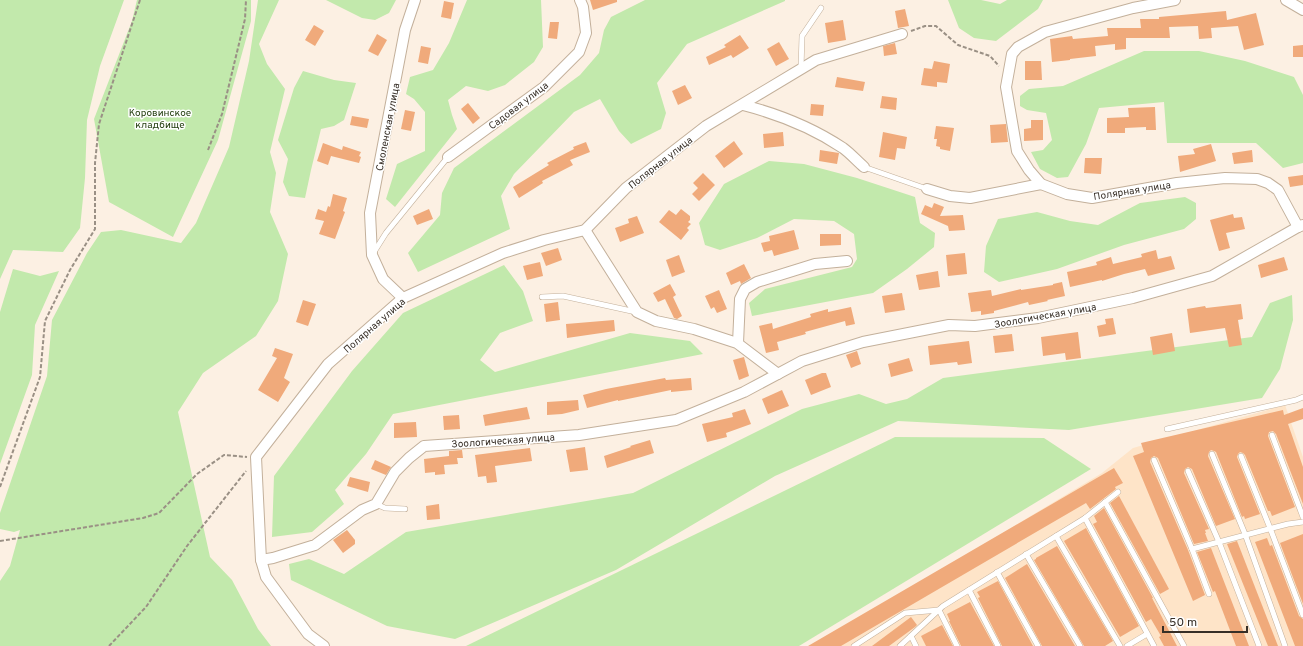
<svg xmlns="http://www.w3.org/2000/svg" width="1303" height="646" viewBox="0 0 1303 646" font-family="Overpass,sans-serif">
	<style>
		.built { fill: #fee4c8 }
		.green { fill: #c2e9ac }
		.building { fill: #f0aa7b }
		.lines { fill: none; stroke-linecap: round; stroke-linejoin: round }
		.lane-casing { stroke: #c3b09b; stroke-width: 6 }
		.street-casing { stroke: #c3b09b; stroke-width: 12 }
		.path { stroke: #9a9085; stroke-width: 2; stroke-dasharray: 4 2; stroke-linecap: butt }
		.lane { stroke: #fff; stroke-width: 5 }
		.street { stroke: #fff; stroke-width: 10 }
		.labels { text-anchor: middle; stroke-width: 3; stroke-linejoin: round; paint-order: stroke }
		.street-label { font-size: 10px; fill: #372f27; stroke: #fff }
		.park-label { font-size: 10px; fill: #254011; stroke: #fff }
	</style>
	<rect width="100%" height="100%" fill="#fcf0e3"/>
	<polygon class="built" points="1285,405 1303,457 1303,646 815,646 1102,473 1133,448"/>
	<g class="green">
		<polygon points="0,0 124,0 100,66 87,120 85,178 80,228 63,252 13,250 0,279"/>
		<polygon points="137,0 251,0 251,21 218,140 173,237 109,202 94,119 132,21"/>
		<polygon points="258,0 279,0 259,44 267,64 285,89 270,152 276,173 270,212 288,254 278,301 256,336 203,373 178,412 210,557 232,580 258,629 271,646 0,646 0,581 10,566 20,530 14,532 0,529 0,513 47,376 52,320 87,253 101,232 121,230 181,243 196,223 229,147 249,61"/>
		<polygon points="326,0 396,0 389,13 375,20 362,18"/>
		<polygon points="467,0 541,0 543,47 534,62 505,85 488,91 466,86 448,100 452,115 457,129 395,207 386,199 397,164 425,151 425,112 414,99 406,94 410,77 433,70 449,43"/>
		<polygon points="645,0 785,0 785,1 687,44 657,83 666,113 661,129 631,144 619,131 600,99 574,112 514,174 501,196 510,229 418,272 408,253 440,215 442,193 454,168 580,75 599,53 604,30 611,17"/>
		<polygon points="948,0 981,0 1000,4 1007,0 1043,0 1038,9 996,41 974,38 959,28"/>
		<polygon points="1144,51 1199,51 1245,61 1294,77 1303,95 1303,163 1283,168 1256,143 1167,143 1164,102 1099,108 1086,144 1068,177 1057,178 1040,169 1031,152 1043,150 1052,140 1046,113 1027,110 1020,106 1020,96 1029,89 1063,86"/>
		<polygon points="303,71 334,80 356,83 344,120 334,126 321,129 311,170 305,198 289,196 283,182 288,159 278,140 294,88"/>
		<polygon points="769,161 804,164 857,178 915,197 920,223 935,233 934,247 907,269 873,293 752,316 749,303 765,289 852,267 857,259 854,234 834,221 794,219 757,238 720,250 705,245 699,223 724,184"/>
		<polygon points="1185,197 1196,203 1196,219 1184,229 1124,245 1057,269 999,282 984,272 986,246 998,219 1037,212 1070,221 1098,225 1140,203"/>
		<polygon points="504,265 523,291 533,321 500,333 480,360 495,372 630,333 690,341 703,354 393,414 366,454 335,490 344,504 312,532 272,537 274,476 352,371 403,313"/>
		<polygon points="13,269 40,276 59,271 35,325 32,375 0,464 0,312"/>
		<polygon points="1292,295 1293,320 1280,369 1262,398 1069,430 898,421 775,476 616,570 455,639 387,626 291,580 289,564 309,559 344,574 406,532 633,493 802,409 859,394 886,404 907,399 943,378 1252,337 1270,303"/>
		<polygon points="895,437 1044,438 1091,469 799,646 466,646"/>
	</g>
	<g class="building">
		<polygon points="590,0 617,0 617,2 593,10"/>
		<polygon points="444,1 454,3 451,19 441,17"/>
		<polygon points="905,9 909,26 898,28 895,11"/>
		<polygon points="1226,11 1227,20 1256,13 1264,45 1244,50 1238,26 1211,28 1212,38 1199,39 1198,26 1169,27 1170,38 1126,38 1126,49 1115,50 1115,44 1095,46 1096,56 1070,59 1070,60 1052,62 1050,39 1072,36 1073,39 1108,36 1107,28 1141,28 1140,19 1159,19 1159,17"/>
		<polygon points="843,20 846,40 828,43 825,23"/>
		<polygon points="550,22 559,22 557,39 548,38"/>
		<polygon points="314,25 324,31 315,46 305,40"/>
		<polygon points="377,34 387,40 378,56 368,51"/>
		<polygon points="740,35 749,48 733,58 731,55 709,65 706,57 726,47 724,45"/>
		<polygon points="779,42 789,59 776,66 767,49"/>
		<polygon points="895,43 897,54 884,56 883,46"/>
		<polygon points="1303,45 1303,57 1293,57 1293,46"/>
		<polygon points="421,46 431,48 428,64 418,62"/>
		<polygon points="934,61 950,64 947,83 937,82 937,87 921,85 924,68 932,69"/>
		<polygon points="1025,61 1041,61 1042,80 1025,80"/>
		<polygon points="837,77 865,82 863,91 835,87"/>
		<polygon points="685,85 692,98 678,105 672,91"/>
		<polygon points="882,96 897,98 896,110 880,108"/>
		<polygon points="468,103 480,118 473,124 461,109"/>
		<polygon points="811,104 824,105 823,116 810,115"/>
		<polygon points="1155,107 1156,130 1146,130 1146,127 1125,128 1125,133 1107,133 1107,118 1129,117 1128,108"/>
		<polygon points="405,110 415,112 411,131 401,129"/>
		<polygon points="352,116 369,119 367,128 350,125"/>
		<polygon points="1031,120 1043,120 1043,140 1024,141 1024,129 1031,128"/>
		<polygon points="1006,124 1008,142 991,143 990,125"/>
		<polygon points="936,126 954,128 950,151 940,149 940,147 936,146 937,139 934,139"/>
		<polygon points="783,132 784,146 764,148 763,134"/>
		<polygon points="883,132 907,137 905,149 897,148 895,160 879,157"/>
		<polygon points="734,141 743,154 724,168 715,156"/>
		<polygon points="586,142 590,152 570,160 573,165 542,181 543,183 519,198 513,187 549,165 547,163 574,149 573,147"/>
		<polygon points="323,143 342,150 343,146 361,152 359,156 361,157 359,163 331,156 328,165 317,161"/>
		<polygon points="1211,144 1216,161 1180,172 1178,156 1195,154 1193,149"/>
		<polygon points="820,150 839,153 837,164 819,161"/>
		<polygon points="1252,150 1253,162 1234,164 1232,153"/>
		<polygon points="1085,158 1102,158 1101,174 1084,173"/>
		<polygon points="703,173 715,185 699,201 692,194 698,188 693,183"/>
		<polygon points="1303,175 1303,185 1290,187 1288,177"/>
		<polygon points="333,194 347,198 343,211 345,212 335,239 319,234 324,221 315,219 318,209 326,212 328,206 330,207"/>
		<polygon points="934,203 944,207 940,216 963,215 965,230 949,231 948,226 921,214 925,205 932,208"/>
		<polygon points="429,209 433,219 417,225 413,216"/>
		<polygon points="681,209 690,216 690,220 688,222 691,224 687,228 689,230 681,240 659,222 669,210 676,215"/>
		<polygon points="1233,214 1234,218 1242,217 1245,229 1226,233 1230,248 1219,251 1210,220"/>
		<polygon points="637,216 644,233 620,242 615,228 629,223 628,219"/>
		<polygon points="794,230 799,249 774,256 772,250 764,252 761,243 770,241 769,236"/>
		<polygon points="820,234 841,234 841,245 820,246"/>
		<polygon points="558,248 562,260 546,266 541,253"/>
		<polygon points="1156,250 1158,259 1171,256 1175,269 1148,276 1145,269 1124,274 1102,281 1102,280 1070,287 1067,272 1097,265 1096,262 1111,257 1113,264 1142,257 1141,254"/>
		<polygon points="965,253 967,274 948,276 946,255"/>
		<polygon points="679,255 685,272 672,277 666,260"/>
		<polygon points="1284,257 1288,270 1261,278 1258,265"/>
		<polygon points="540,262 543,276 527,280 523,266"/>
		<polygon points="744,264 751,278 741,284 740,281 731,285 726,273"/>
		<polygon points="938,271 940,287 919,290 916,275"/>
		<polygon points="1062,282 1065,296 1047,300 1048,301 1029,305 1028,302 994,311 994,313 981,315 981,311 971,312 968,293 991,290 992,296 1021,289 1021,290 1053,285 1053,284"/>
		<polygon points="670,284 676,295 673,297 682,316 677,319 674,318 665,299 658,302 653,293"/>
		<polygon points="719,290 727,309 717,313 714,307 711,309 705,296"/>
		<polygon points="902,293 905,310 885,313 882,296"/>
		<polygon points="303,300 316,304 308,326 296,322"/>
		<polygon points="558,302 560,320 546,322 544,304"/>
		<polygon points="1241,304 1243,319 1238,320 1242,345 1229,347 1225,328 1190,333 1187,309 1205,306 1206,308"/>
		<polygon points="851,307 855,324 846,326 845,321 805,332 806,334 777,342 779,350 766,353 759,326 772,323 773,329 811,317 810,314 828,309 828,312"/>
		<polygon points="1113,318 1116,334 1099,337 1097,326 1106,324 1105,319"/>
		<polygon points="614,320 615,331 567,338 566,324"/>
		<polygon points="1078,332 1081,358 1066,360 1065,353 1043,356 1041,337"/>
		<polygon points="1172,333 1175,351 1153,355 1150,337"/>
		<polygon points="1012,334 1014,351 995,353 993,336"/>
		<polygon points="969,341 972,363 958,365 957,362 930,365 928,346"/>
		<polygon points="275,348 293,354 284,378 290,382 278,402 258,390 277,358 272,356"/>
		<polygon points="857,351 861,364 851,368 846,355"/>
		<polygon points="744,357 749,376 739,380 733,360"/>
		<polygon points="909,358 913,371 891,377 888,364"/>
		<polygon points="822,373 826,373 831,387 811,395 805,380"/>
		<polygon points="665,378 666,380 691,378 692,390 671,392 671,390 618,401 618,400 587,408 583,395 606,389"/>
		<polygon points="782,390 789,406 768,414 762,399"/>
		<polygon points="578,400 579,410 562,414 547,415 547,402"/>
		<polygon points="527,407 530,419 485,426 483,415"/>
		<polygon points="1303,408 1303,419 1288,424 1303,467 1303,504 1276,434 1273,431 1269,432 1268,436 1295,507 1272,516 1270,511 1268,511 1245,455 1243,453 1240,452 1238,454 1237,457 1260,514 1245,519 1244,516 1242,517 1216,452 1214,451 1211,450 1209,452 1208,456 1235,519 1216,526 1192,469 1188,467 1185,469 1184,473 1209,529 1205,530 1206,533 1205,533 1208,541 1194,544 1158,458 1154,456 1151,458 1150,462 1188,550 1205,595 1193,601 1133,456 1144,452 1141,443 1283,410 1284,415"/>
		<polygon points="745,409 751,424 726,433 727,437 707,442 702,424 733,417 732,413"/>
		<polygon points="459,415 460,429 444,430 443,416"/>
		<polygon points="416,422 417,437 394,438 394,423"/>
		<polygon points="650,440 654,453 607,468 604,456 631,447 630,446"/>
		<polygon points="585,447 588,470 570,472 566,450"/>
		<polygon points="530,448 532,461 495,466 497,482 487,483 486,476 478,477 475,455"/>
		<polygon points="462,450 463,458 457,458 458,464 444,465 445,474 435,475 435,472 425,473 424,459 449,456 449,451"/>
		<polygon points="375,460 391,467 386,475 371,469"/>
		<polygon points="1114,468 1123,483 1115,487 1116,489 1090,509 1086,503 841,646 808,646"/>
		<polygon points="350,477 370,482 368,492 347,486"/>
		<polygon points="1119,496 1169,589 1160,594 1110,503"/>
		<polygon points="439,504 440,519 427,520 426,506"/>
		<polygon points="1104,508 1153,598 1152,598 1177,646 1164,646 1159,637 1161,636 1151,619 1146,622 1093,524 1097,522 1094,516"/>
		<polygon points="1086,528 1139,626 1120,637 1064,541"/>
		<polygon points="347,530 355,540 355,544 343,553 333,540"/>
		<polygon points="1303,534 1303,604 1280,543"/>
		<polygon points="1267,538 1270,546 1272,545 1299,616 1303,619 1303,646 1295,646 1255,542"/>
		<polygon points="1237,541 1278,646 1268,646 1227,544"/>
		<polygon points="1057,546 1113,641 1105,646 1084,646 1034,560 1036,559 1036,558"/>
		<polygon points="1211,548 1249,646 1236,646 1215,591 1213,592 1197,552"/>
		<polygon points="1027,564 1075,646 1042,646 1005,578"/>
		<polygon points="998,581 1033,646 1002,646 978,598 980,597 977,592"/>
		<polygon points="970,602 994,646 961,646 949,621 950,621 947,614"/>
		<polygon points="911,617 917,625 915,627 889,646 872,646"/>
		<polygon points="942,625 953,646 926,646 921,636"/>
	</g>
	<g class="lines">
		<defs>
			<g id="lane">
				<polyline points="801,68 802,36 821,8"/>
				<polyline points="864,167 927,189"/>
				<polyline points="374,252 386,233 448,157"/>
				<polyline points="542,297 563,296 636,312"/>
				<polyline points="1167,429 1296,400 1303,397"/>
				<polyline points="1272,435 1303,517"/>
				<polyline points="1212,454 1245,534 1285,646"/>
				<polyline points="1241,456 1270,528 1303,615"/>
				<polyline points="1154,460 1192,549 1288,524 1303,522"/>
				<polyline points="1188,471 1219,542 1259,646"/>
				<polyline points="1105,502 1184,646"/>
				<polyline points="376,504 385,508 405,509"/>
				<polyline points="1085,518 1118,492"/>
				<polyline points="1056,536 1120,646"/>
				<polyline points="1192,549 1209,594"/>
				<polyline points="1026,554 1080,646"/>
				<polyline points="997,572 1038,646"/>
				<polyline points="969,590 998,646"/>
				<polyline points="911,636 916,646"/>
				<polyline points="854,646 905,613 939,610 957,646"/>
				<polyline points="900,646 943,606 1085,518 1154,646"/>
				<polyline points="1127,646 1147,634"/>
			</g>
			<g id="street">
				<polyline points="1175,0 1133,8 1045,32 1018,47 1012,54 1006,87 1017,151 1029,170 1041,184 1067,194 1092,198 1177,183 1225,178 1257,179 1268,183 1278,190 1298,227"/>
				<polyline points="1286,0 1303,10"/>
				<path d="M743,105C778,114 813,128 843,148C850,153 857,161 864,167"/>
				<polyline points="448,157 544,87 579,52 586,33 583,7 580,0"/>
				<polyline points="927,189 950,196 970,198 1041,184"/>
				<polyline points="585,230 637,312 656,321 694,329 737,343 778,374"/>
				<polyline points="403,298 383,279 372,255 370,213 405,30 415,0"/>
				<polyline points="738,343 740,299 745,289 757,282 815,264 847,261"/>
				<polyline points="261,560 273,558 315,545 362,510 376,504 395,472 409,458 424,446 579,435 676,420 744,392 802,361 863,342 949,325 975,326 1038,318 1133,298 1212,276 1298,227 1303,225"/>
				<polyline points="324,646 308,634 266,577 261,560 256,457 328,364 403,298 503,253 544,240 585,230 626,188 706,126 816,60 902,34"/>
			</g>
		</defs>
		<use href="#lane" class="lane-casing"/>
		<use href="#street" class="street-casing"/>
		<g class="path">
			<polyline points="911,31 925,26 936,26 958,45 990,56 999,66"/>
			<polyline points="208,150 222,114 245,19 246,0"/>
			<polyline points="0,487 40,377 45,321 70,270 95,229 95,163 99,124 140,0"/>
			<polyline points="0,541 143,518 159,513 197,474 224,455 247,457"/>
			<polyline points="109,646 146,607 187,546 246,471"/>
		</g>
		<use href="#lane" class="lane"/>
		<use href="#street" class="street"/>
	</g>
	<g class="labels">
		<g class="street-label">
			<text transform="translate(518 105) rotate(-37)" y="4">Садовая улица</text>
			<text transform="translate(387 127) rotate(-79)" y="4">Смоленская улица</text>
			<text transform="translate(660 162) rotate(-38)" y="4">Полярная улица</text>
			<text transform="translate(1132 190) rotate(-9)" y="4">Полярная улица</text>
			<text transform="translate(1045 315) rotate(-10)" y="4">Зоологическая улица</text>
			<text transform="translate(374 325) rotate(-41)" y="4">Полярная улица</text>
			<text transform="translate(503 440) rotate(-4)" y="4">Зоологическая улица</text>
		</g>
		<g class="park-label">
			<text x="160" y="116">Коровинское<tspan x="160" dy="12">кладбище</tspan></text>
		</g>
	</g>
	<path d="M1163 626v6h84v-6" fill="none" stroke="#372f27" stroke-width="2"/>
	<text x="1169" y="626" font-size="12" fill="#372f27" stroke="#ffffff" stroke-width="3" paint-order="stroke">50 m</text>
</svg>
